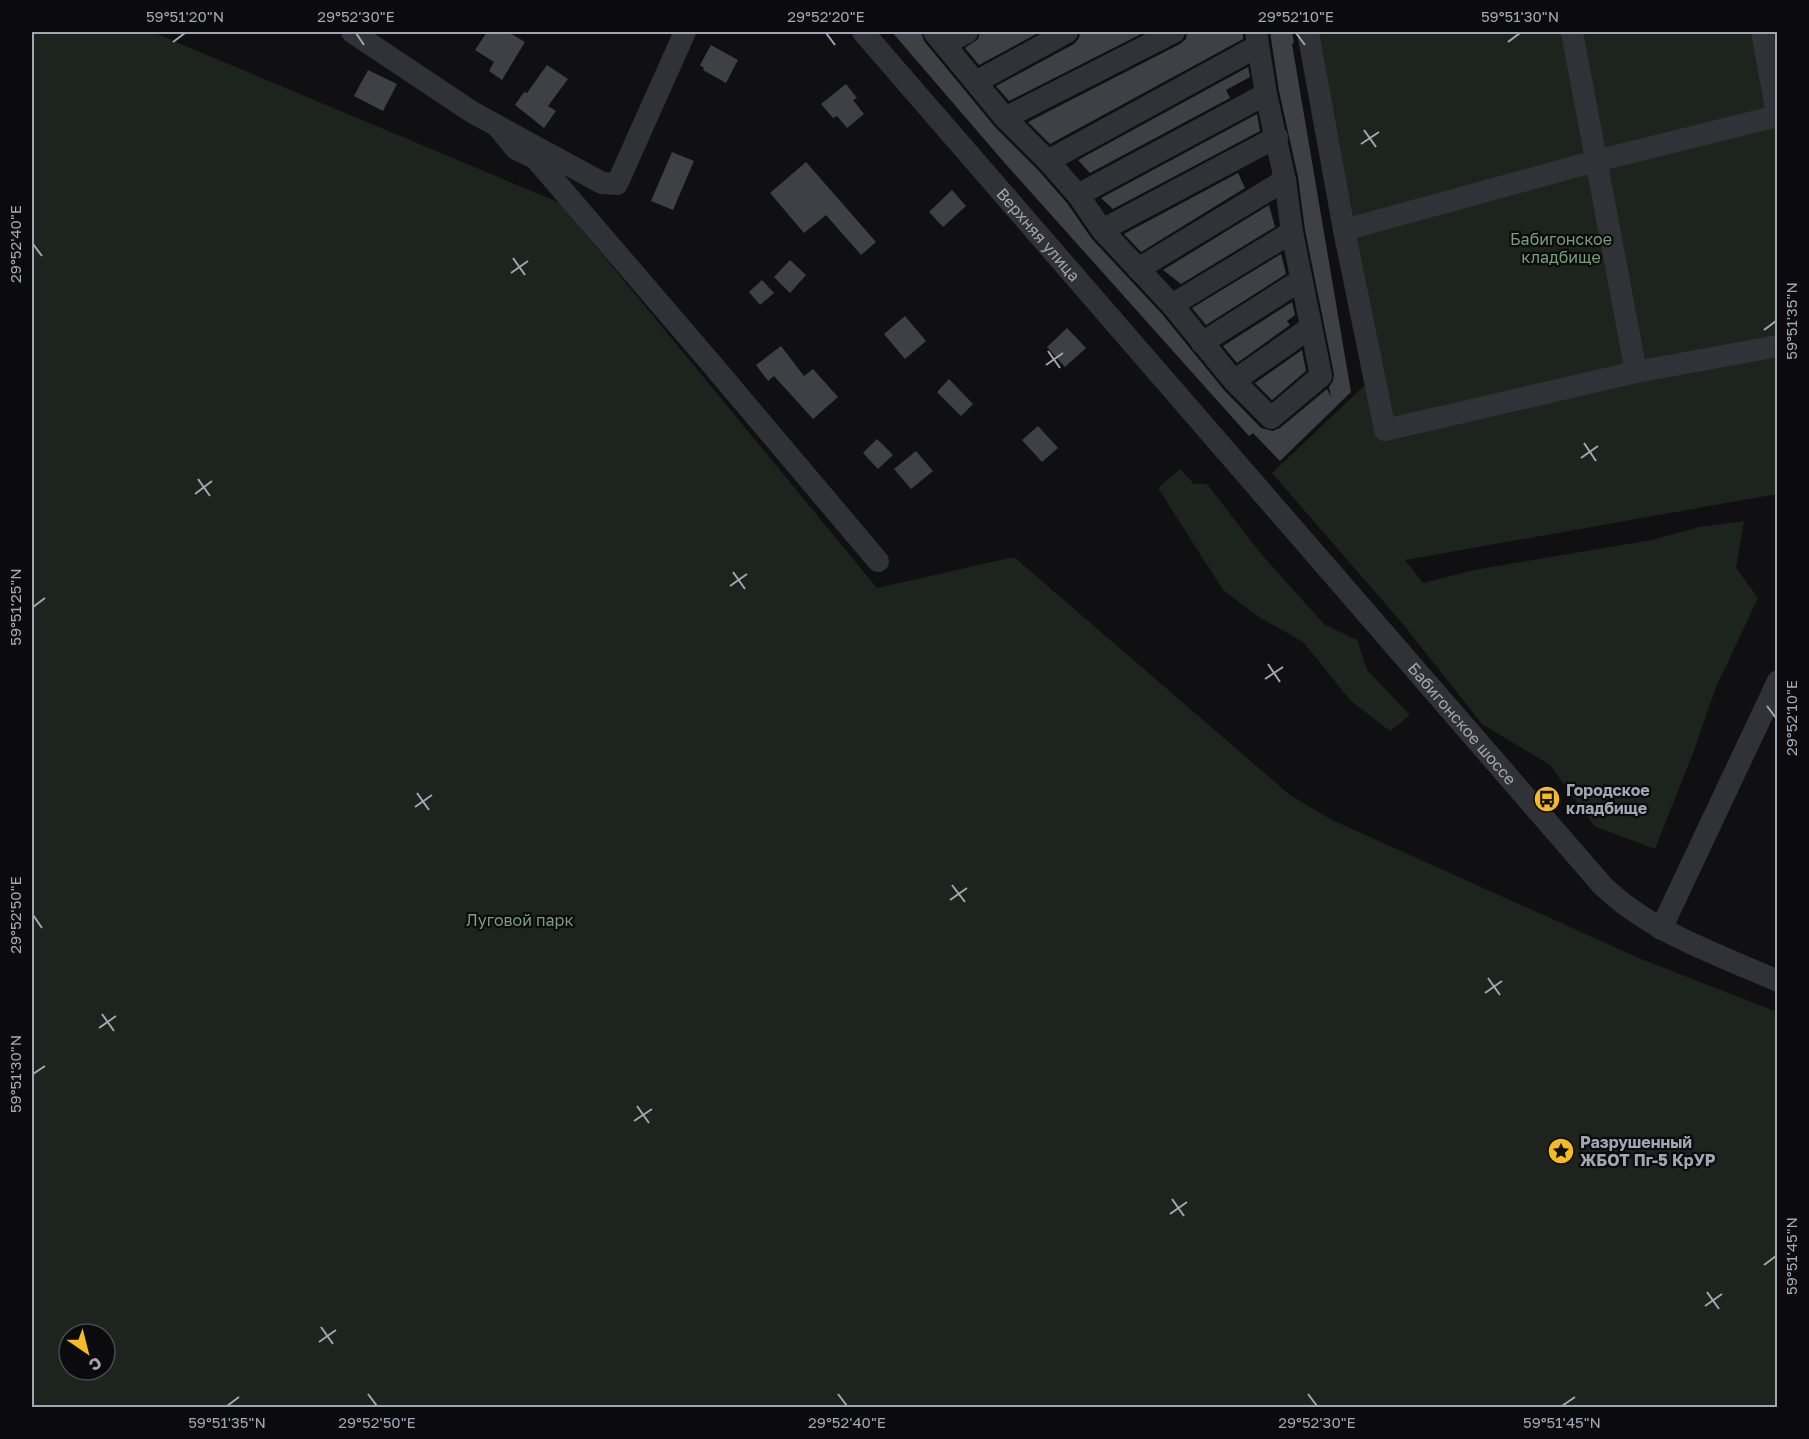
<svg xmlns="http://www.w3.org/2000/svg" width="1809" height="1439" viewBox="0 0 1809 1439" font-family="'Golos Text',sans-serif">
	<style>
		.green { fill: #1d241e; fill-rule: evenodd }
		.building { fill: #3f4045 }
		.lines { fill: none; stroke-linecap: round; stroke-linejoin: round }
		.minor { stroke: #313237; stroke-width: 22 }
		.ticks { fill: none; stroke: #a1a6b3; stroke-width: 2 }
		.labels { text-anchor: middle; stroke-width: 4.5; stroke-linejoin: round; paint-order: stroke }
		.street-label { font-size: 16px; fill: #a1a6b3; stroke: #0b0b0d }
		.park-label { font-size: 16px; fill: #779f7c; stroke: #0b0b0d }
		.poi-label { font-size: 16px; font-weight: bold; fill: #a1a6b3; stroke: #0b0b0d; text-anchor: start }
		.neatline { fill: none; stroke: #a1a6b3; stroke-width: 2 }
		.ticks-label { font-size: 15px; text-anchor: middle; fill: #a1a6b3 }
	</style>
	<rect width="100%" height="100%" fill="#101012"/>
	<g class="green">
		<path d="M32,32H152L560,203L877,588L1014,557L1290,795L1332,820L1641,959L1777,1012V1407H32ZM69,1334H105V1370H69Z"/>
		<polygon points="1299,32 1777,32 1777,494 1405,560 1423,583 1474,570 1652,540 1699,527 1744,521 1736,568 1758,598 1716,687 1693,753 1655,849 1594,826 1550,765 1482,724 1402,623 1272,473 1366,384"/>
		<polygon points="1180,469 1194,484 1207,484 1262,555 1325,625 1357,640 1367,670 1410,715 1390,731 1351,701 1303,642 1259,617 1223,590 1158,488"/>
	</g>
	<g class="building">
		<polygon points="487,32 508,32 525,42 502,80 489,71 494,62 475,50"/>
		<polygon points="892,32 921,32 924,41 995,127 1038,170 1067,203 1092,239 1162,314 1224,390 1261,428 1273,431 1280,428 1327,389 1331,397 1329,387 1333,381 1334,374 1305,230 1298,177 1279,91 1270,32 1292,32 1294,43 1292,44 1351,392 1280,461 1253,433 1249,436 1003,161"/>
		<polygon points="980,32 1040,32 979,65 965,48 978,39"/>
		<polygon points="1080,32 1145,32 1009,101 996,86 1074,44 1079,38"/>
		<polygon points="1187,32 1243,32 1243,39 1050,144 1028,122 1180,44 1186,39"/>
		<polygon points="711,45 738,60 726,83 703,70 704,68 700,65"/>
		<polygon points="547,65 568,79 548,106 556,111 544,128 515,105 524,92 527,93"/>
		<polygon points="1248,67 1250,77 1226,90 1230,98 1090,173 1078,160"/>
		<polygon points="368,70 397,84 383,111 354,96"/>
		<polygon points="846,84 857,98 853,100 864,114 847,128 837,116 833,118 821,104"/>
		<polygon points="1257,114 1260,131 1113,209 1101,198"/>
		<polygon points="672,152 694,161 673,210 651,201"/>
		<polygon points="806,162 876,242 861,255 826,215 804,233 770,193"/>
		<polygon points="1238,173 1245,188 1141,252 1124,234"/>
		<polygon points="952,190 966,206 943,227 929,212"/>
		<polygon points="1269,205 1275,227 1181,284 1163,270"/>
		<polygon points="1281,254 1286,274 1206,325 1192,308"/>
		<polygon points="790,260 806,275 790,293 774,277"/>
		<polygon points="762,280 774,293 760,305 749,292"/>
		<polygon points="1292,302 1295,315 1287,321 1290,325 1237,363 1223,346"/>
		<polygon points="905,316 926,341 905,359 884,334"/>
		<polygon points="1067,328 1086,348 1065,367 1047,347"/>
		<polygon points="781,346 804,376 813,369 838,397 813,419 774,376 768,381 756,365"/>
		<polygon points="1302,350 1306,371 1272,400 1255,383"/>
		<polygon points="949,379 973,404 961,416 937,392"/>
		<polygon points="1038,426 1058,448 1042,462 1022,440"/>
		<polygon points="877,439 893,455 878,469 863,453"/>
		<polygon points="916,451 933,471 911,489 894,469"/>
	</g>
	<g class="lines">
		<g class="minor">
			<polyline points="352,32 472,112 602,183 617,184 685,32"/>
			<path id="s1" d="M863,32L1602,885C1650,932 1717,954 1778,981"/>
			<polyline points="934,32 1005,118 1048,161 1078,195 1102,230 1172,305 1234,381 1271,418 1321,376 1292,232 1285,180 1266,94 1256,32"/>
			<polyline points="1308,32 1344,230 1385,430 1636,372 1778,346"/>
			<polyline points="1572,32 1636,372"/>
			<polyline points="1762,32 1778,118"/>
			<polyline points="945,44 967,32"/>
			<polyline points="976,82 1067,32"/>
			<polyline points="1005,118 1174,32"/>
			<polyline points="497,126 516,149 535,158 710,362 878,561"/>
			<polyline points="1048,161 1258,46"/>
			<polyline points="1078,195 1266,94"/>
			<polyline points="1102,230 1277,137"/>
			<polyline points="1344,230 1596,161 1778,116"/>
			<polyline points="1138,269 1285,180"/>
			<polyline points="1172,305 1292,232"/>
			<polyline points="1202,343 1301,280"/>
			<polyline points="1234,381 1311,327"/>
			<polyline points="1661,929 1778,681"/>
		</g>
	</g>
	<path class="ticks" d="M356,33L364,45M826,33L835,45M1296,33L1305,45M173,42L185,33M1508,42L1520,33M1364,130L1376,147M1361,144L1379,132M33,244L42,256M513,258L525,275M511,273L528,261M1764,330L1776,321M1048,351L1060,368M1046,365L1063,353M1584,443L1596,461M1581,458L1598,446M198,479L210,496M195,494L212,481M733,572L745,589M730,586L747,574M33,607L45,598M1268,664L1280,682M1265,679L1283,667M1767,706L1776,718M417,793L429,810M415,807L432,795M952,885L965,902M950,900L967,888M33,915L42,928M1488,978L1500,995M1485,993L1502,981M102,1014L114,1031M99,1028L116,1016M33,1074L45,1066M637,1106L649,1123M634,1121L652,1109M1172,1199L1184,1216M1170,1214L1187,1202M1764,1265L1776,1256M1707,1292L1719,1309M1705,1306L1722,1294M321,1327L333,1344M319,1342L336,1330M368,1394L377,1406M838,1394L847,1406M1308,1394L1317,1406M227,1406L239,1397M1562,1406L1575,1397"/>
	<defs>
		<symbol id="bus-disc" viewBox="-11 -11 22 22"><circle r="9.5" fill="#f5bb25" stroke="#0b0b0d"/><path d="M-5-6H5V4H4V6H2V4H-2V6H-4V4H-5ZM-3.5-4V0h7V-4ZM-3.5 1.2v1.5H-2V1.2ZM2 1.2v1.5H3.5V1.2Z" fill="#111"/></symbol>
		<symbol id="sight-disc" viewBox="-11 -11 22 22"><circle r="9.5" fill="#f5bb25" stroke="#0b0b0d"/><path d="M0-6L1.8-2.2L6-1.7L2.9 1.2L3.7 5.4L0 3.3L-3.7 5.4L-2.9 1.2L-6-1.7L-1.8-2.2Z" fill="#111"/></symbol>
	</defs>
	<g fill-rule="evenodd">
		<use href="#bus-disc" x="1532" y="784" width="30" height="30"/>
		<use href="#sight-disc" x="1546" y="1136" width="30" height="30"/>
	</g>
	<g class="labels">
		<g class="street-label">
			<text dy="6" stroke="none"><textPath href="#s1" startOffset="268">Верхняя улица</textPath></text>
			<text dy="6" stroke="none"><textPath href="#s1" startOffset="915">Бабигонское шоссе</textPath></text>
		</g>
		<g class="park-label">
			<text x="1561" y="245">Бабигонское<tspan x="1561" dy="18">кладбище</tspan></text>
			<text x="520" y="926">Луговой парк</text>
		</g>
		<g class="poi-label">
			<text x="1566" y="796">Городское<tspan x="1566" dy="18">кладбище</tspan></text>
			<text x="1580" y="1148">Разрушенный<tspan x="1580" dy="18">ЖБОТ Пг-5 КрУР</tspan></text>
		</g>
	</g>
	<rect width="1809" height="1439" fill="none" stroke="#0b0b0d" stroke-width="66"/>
	<g transform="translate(87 1352) rotate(145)"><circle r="28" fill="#0b0b0d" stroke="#47494f" stroke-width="1.5"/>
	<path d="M0-4.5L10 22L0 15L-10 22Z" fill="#f5bb25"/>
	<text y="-9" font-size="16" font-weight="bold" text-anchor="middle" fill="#a1a6b3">С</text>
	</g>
	<rect x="33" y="33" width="1743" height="1373" class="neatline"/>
	<g class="ticks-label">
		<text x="185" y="22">59°51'20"N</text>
		<text x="356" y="22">29°52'30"E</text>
		<text x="826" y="22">29°52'20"E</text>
		<text x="1296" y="22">29°52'10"E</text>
		<text x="1520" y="22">59°51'30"N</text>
		<text transform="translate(16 244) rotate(-90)" y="5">29°52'40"E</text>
		<text transform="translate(1792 321) rotate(-90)" y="5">59°51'35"N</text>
		<text transform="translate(16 607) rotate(-90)" y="5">59°51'25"N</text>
		<text transform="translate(1792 718) rotate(-90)" y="5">29°52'10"E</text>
		<text transform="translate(16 915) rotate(-90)" y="5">29°52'50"E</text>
		<text transform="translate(16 1074) rotate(-90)" y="5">59°51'30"N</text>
		<text transform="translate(1792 1256) rotate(-90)" y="5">59°51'45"N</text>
		<text x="227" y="1428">59°51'35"N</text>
		<text x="377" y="1428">29°52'50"E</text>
		<text x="847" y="1428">29°52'40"E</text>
		<text x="1317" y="1428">29°52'30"E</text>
		<text x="1562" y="1428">59°51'45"N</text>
	</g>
</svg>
